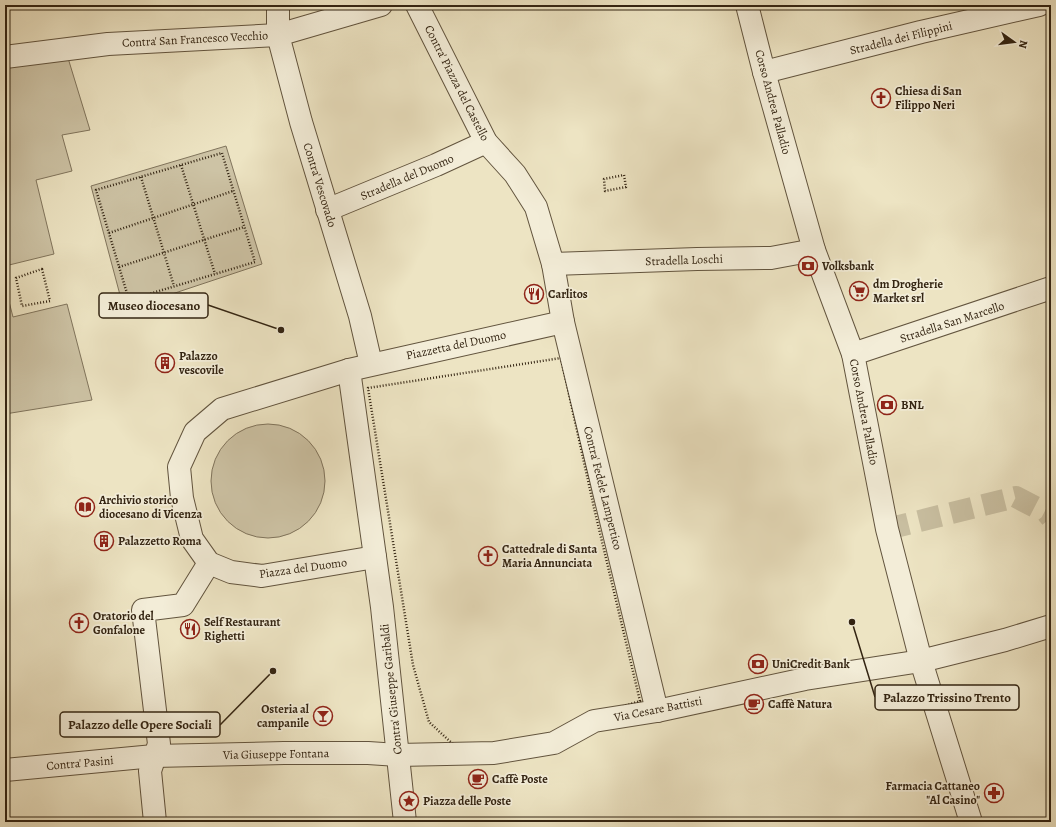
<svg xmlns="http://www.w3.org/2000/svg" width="1056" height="827" viewBox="0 0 1056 827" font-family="Alegreya,serif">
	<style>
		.green { fill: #cdc3a5; stroke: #80745c }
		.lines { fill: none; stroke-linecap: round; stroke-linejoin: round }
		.minor-tunnel { stroke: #c8bea0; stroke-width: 22; stroke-dasharray: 22 11; stroke-linecap: butt }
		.minor-casing { stroke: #62543e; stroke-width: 24 }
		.path { stroke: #332412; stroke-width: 2.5; stroke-dasharray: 1 2; stroke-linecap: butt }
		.minor { stroke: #f3edd8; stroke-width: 22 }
		.labels { text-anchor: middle; stroke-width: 3.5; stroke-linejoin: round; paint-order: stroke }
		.street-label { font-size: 12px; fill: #332412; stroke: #f3edd8 }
		.poi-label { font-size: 12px; font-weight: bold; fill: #332412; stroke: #f3edd8; text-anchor: start }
		.leader { fill: none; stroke: #332412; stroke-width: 1.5 }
		.callout-dot { fill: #332412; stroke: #f3edd8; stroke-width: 1.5 }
		.callout { fill: #f3edd8; stroke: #332412; stroke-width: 1.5 }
		.callout-label { font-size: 13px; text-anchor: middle; font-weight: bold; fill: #332412 }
	</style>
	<rect width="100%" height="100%" fill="#ede4c3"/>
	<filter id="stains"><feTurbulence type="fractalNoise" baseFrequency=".005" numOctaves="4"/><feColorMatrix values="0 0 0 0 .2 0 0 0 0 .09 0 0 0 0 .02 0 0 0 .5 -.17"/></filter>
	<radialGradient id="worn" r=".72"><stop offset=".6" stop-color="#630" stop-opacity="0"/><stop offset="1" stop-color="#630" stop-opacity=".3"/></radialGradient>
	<g class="green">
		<polygon points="68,58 90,130 62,135 72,171 36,180 54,254 5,266 5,66"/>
		<polygon points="226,146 262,264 124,310 91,186"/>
		<polygon points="5,286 13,317 67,304 92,400 5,414"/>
		<circle cx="268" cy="481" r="57"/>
	</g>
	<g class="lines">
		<polyline class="minor-tunnel" points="887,529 1016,497 1047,513 1051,518"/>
		<defs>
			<g id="minor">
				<polyline points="278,5 278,35 301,122 360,316 371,364"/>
				<polyline points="417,5 486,142 515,174 536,207 553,264 563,322 657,711"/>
				<polyline points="747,5 764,72 814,250 853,354 887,529 921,661 971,822"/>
				<polyline points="5,57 108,44 278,35 381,5"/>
				<polyline points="764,72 921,32 1039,5"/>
				<polyline points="327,210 436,165 486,142"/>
				<polyline points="553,264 697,259 771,258 814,250"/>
				<polyline points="853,354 1051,288"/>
				<polyline points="349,370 382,607 405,822"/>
				<polyline points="375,557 262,576 231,572 209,563 192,539 182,498 179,467 195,432 222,409 349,370 563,322"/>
				<polyline points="5,770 154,756 284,753 368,753 398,755 494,753 554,743 594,721 657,711 805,679 921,661 1005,640 1051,626"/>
				<polyline points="155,822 150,771 159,744 143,610 183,605 209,563"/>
			</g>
		</defs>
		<use href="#minor" class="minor-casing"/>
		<g class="path">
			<polygon points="222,153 255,262 129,300 96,190"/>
			<polyline points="181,165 215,274"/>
			<polygon points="624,175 626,187 605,191 604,179"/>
			<polyline points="141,177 174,286"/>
			<polyline points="109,233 233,191"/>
			<polyline points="119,267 244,227"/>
			<polygon points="42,269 50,301 22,306 16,278"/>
			<polygon points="561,358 595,512 640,701 597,715 537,740 508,748 484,750 456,747 429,722 413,665 368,388"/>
		</g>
		<use href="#minor" class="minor"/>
	</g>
	<defs>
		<symbol id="church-ring" viewBox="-11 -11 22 22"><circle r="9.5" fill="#f3edd8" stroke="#8f2418" stroke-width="1.5"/><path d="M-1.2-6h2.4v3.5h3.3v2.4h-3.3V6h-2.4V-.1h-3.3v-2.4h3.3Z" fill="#8f2418"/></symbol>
		<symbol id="bank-ring" viewBox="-11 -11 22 22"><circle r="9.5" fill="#f3edd8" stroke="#8f2418" stroke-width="1.5"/><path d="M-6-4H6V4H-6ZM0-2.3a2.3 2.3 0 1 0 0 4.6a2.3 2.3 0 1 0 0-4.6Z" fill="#8f2418"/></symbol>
		<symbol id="supermarket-ring" viewBox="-11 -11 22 22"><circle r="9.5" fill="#f3edd8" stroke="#8f2418" stroke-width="1.5"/><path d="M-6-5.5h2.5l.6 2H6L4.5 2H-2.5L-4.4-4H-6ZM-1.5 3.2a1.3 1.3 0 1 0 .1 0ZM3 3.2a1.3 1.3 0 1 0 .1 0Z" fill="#8f2418"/></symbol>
		<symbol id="restaurant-ring" viewBox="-11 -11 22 22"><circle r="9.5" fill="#f3edd8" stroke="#8f2418" stroke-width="1.5"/><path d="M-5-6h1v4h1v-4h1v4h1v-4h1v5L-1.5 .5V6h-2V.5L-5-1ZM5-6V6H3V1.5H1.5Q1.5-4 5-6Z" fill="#8f2418"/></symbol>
		<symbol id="building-ring" viewBox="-11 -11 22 22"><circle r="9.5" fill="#f3edd8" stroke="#8f2418" stroke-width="1.5"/><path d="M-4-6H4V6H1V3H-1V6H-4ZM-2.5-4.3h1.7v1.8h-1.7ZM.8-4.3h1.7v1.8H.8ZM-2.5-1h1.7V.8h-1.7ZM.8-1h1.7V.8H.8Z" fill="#8f2418"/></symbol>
		<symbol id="library-ring" viewBox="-11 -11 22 22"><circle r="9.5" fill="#f3edd8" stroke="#8f2418" stroke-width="1.5"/><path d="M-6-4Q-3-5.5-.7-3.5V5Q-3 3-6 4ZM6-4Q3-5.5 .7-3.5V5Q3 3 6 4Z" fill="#8f2418"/></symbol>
		<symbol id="cafe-ring" viewBox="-11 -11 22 22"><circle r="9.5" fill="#f3edd8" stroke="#8f2418" stroke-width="1.5"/><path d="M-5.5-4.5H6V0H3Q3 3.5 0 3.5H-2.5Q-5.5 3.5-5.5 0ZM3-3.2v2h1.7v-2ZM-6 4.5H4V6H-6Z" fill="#8f2418"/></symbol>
		<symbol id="bar-ring" viewBox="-11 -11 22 22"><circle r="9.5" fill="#f3edd8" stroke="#8f2418" stroke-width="1.5"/><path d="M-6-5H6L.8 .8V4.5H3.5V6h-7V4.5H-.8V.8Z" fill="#8f2418"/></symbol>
		<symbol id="pharmacy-ring" viewBox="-11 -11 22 22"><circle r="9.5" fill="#f3edd8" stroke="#8f2418" stroke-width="1.5"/><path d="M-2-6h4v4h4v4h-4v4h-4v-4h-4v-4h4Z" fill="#8f2418"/></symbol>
		<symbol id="sight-ring" viewBox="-11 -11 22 22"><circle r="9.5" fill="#f3edd8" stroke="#8f2418" stroke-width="1.5"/><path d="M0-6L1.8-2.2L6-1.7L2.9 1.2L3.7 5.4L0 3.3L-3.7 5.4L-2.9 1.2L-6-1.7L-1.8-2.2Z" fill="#8f2418"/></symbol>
	</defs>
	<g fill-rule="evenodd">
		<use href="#church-ring" x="870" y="87" width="22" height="22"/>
		<use href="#bank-ring" x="797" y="255" width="22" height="22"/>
		<use href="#supermarket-ring" x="848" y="280" width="22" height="22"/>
		<use href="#restaurant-ring" x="523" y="283" width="22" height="22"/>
		<use href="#building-ring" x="154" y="352" width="22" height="22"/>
		<use href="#bank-ring" x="876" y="394" width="22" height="22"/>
		<use href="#library-ring" x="74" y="496" width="22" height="22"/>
		<use href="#building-ring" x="93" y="530" width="22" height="22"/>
		<use href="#church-ring" x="477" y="545" width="22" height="22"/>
		<use href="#church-ring" x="68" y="612" width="22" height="22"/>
		<use href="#restaurant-ring" x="179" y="618" width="22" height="22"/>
		<use href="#bank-ring" x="747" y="653" width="22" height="22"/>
		<use href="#cafe-ring" x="743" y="693" width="22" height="22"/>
		<use href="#bar-ring" x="312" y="705" width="22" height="22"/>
		<use href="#cafe-ring" x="467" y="768" width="22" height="22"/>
		<use href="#pharmacy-ring" x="983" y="782" width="22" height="22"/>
		<use href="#sight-ring" x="398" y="790" width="22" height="22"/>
	</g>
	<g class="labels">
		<g class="street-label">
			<text transform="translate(901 38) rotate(-14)" y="4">Stradella dei Filippini</text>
			<text transform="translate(195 39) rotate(-3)" y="4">Contra' San Francesco Vecchio</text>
			<text transform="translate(457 83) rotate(63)" y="4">Contra' Piazza del Castello</text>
			<text transform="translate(773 102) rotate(75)" y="4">Corso Andrea Palladio</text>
			<text transform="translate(407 177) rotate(-23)" y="4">Stradella del Duomo</text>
			<text transform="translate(320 185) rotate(73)" y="4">Contra' Vescovado</text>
			<text transform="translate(684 260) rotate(-2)" y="4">Stradella Loschi</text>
			<text transform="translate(952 322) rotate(-18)" y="4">Stradella San Marcello</text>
			<text transform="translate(456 345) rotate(-12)" y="4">Piazzetta del Duomo</text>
			<text transform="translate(864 412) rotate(79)" y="4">Corso Andrea Palladio</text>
			<text transform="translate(603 488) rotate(76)" y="4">Contra' Fedele Lampertico</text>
			<text transform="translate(303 568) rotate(-8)" y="4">Piazza del Duomo</text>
			<text transform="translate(391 689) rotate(-96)" y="4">Contra' Giuseppe Garibaldi</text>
			<text transform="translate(658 709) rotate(-11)" y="4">Via Cesare Battisti</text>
			<text transform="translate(276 754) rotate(-1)" y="4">Via Giuseppe Fontana</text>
			<text transform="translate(80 763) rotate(-5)" y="4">Contra' Pasini</text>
		</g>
		<g class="poi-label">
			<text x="895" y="95">Chiesa di San<tspan x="895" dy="14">Filippo Neri</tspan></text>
			<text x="822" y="270">Volksbank</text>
			<text x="873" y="288">dm Drogherie<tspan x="873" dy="14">Market srl</tspan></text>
			<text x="548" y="298">Carlitos</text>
			<text x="179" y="360">Palazzo<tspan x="179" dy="14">vescovile</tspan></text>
			<text x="901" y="409">BNL</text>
			<text x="99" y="504">Archivio storico<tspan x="99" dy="14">diocesano di Vicenza</tspan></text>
			<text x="118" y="545">Palazzetto Roma</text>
			<text x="502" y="553">Cattedrale di Santa<tspan x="502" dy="14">Maria Annunciata</tspan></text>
			<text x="93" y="620">Oratorio del<tspan x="93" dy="14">Gonfalone</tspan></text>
			<text x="204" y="626">Self Restaurant<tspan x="204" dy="14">Righetti</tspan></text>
			<text x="772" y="668">UniCredit Bank</text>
			<text x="768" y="708">Caffè Natura</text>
			<text x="309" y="713" text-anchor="end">Osteria al<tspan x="309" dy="14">campanile</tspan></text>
			<text x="492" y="783">Caffè Poste</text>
			<text x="980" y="790" text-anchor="end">Farmacia Cattaneo<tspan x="980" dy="14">"Al Casino"</tspan></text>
			<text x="423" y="805">Piazza delle Poste</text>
		</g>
	</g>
	<path class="leader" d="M281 330L208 305M852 622L875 697M273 671L220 725"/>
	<g class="callout-dot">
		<circle cx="281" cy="330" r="4"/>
		<circle cx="852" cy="622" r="4"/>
		<circle cx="273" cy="671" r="4"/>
	</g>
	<g class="callout">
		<rect x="99" y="293" width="109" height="25" rx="4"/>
		<rect x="875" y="685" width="144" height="25" rx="4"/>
		<rect x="60" y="712" width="160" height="25" rx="4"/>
	</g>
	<g class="callout-label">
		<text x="154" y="310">Museo diocesano</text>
		<text x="947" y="702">Palazzo Trissino Trento</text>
		<text x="140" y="729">Palazzo delle Opere Sociali</text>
	</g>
	<rect width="1056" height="827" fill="none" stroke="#ede4c3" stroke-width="20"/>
	<rect x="6" y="6" width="1044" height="815" fill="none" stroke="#332412" stroke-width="2"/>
	<rect x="10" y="10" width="1036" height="807" fill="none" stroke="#332412"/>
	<g transform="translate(1014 42) rotate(104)" stroke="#f3edd8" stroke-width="3" paint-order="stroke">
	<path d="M0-3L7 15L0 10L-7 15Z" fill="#332412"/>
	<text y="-6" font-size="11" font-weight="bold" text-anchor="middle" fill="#332412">N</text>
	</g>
	<rect width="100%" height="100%" filter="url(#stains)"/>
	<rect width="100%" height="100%" fill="url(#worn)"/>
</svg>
